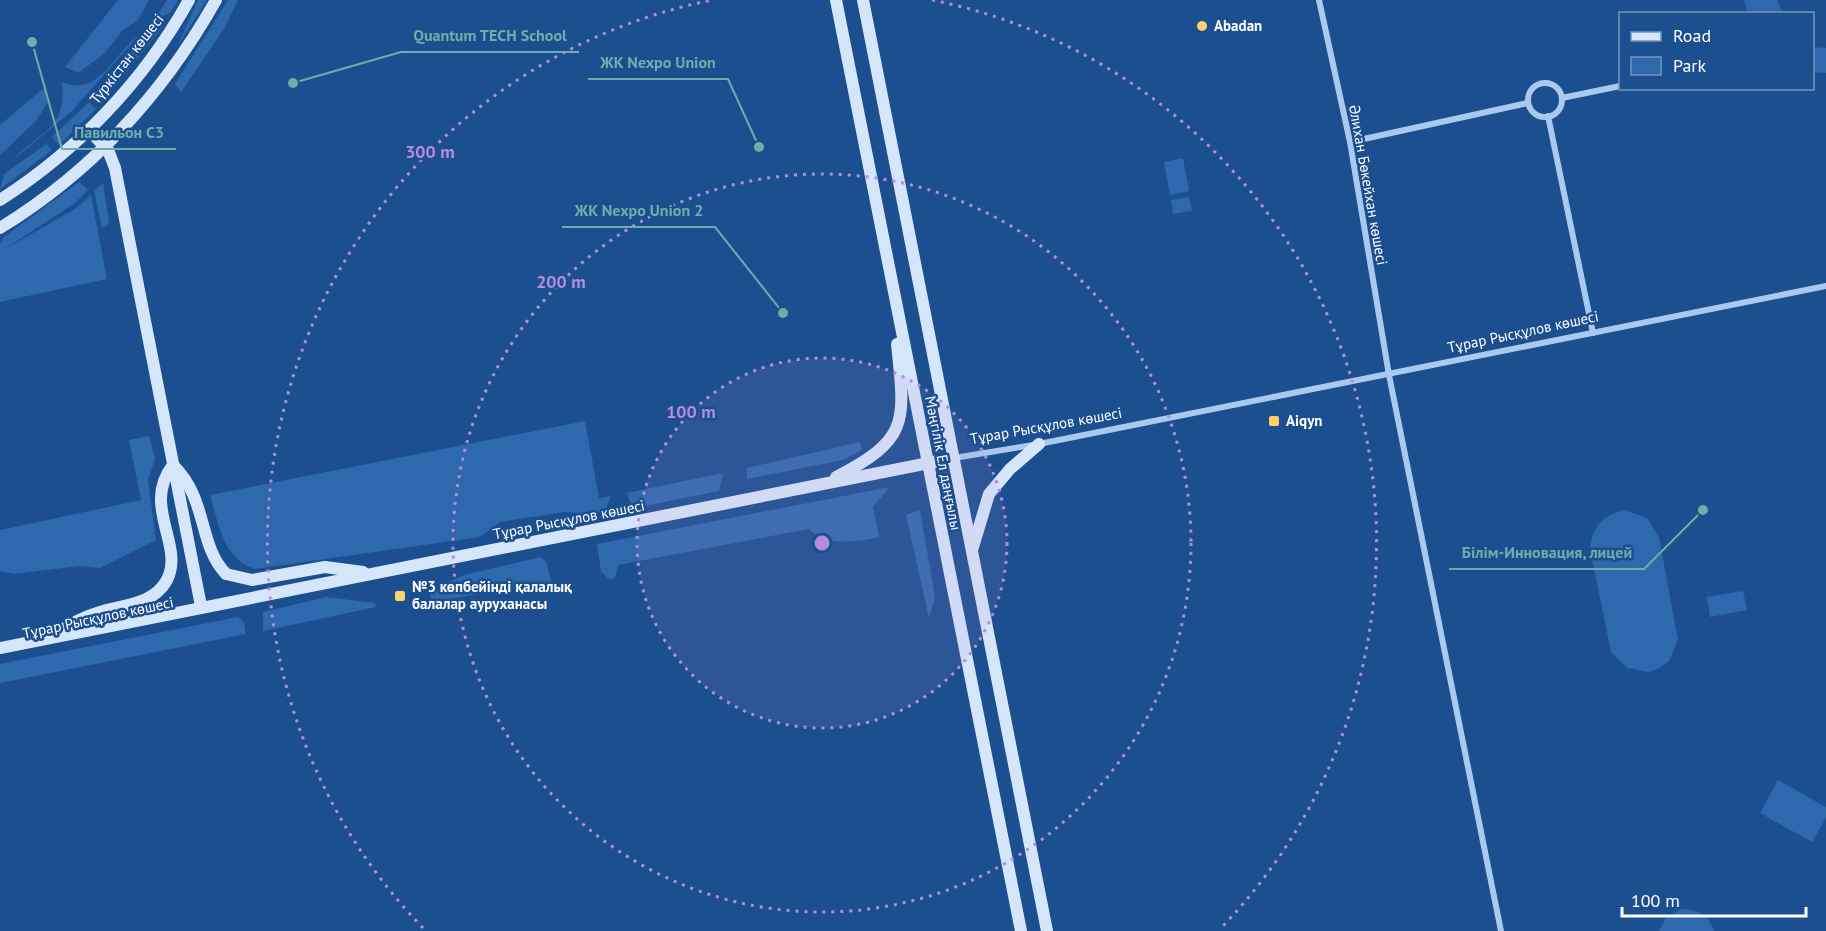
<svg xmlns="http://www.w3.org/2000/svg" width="1826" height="931" viewBox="0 0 1826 931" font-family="'PT Sans',sans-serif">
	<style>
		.green { fill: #2e69ad }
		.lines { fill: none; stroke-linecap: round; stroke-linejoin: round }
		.street { stroke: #a9c9ee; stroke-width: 6 }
		.secondary { stroke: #d6e6fa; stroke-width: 12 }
		.ring { fill: none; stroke: #b68bdc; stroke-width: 3; stroke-dasharray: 3 6 }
		.poi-dot { fill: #ffd166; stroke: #1b4f8f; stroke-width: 2 }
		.labels { text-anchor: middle; stroke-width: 5; stroke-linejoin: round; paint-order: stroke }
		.poi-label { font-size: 15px; font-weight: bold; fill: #fff; stroke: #1b4f8f; text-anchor: start }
		.street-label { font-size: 15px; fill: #fff; stroke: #1b4f8f }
		.centre { fill: #b68bdc; stroke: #1b4f8f; stroke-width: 3 }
		.ring-label { font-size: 18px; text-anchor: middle; font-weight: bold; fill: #b68bdc; stroke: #1b4f8f; stroke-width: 5; stroke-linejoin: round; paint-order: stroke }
		.leader { fill: none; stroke: #6fada8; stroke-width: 2 }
		.callout-dot { fill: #6fada8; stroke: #1b4f8f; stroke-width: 2 }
		.callout-label { font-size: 16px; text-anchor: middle; font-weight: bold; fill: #6fada8; stroke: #1b4f8f; stroke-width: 5; stroke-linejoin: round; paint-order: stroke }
	</style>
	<rect width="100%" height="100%" fill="#1b4f8f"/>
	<g class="green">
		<polygon points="118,0 149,0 138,20 123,30 104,54 78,73 65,67"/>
		<polygon points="167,0 178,0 170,13 155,19"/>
		<polygon points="198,0 207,0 177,47"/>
		<polygon points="228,0 238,0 224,29 181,92 175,84"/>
		<polygon points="1744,0 1777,0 1782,13 1748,13"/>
		<polygon points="164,25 103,101 96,95 149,30"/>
		<path d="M138,36L72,111L12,161C41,130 67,130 62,82C99,98 114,53 138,36Z"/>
		<polygon points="1812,47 1826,48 1826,73 1813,72"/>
		<polygon points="45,87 49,101 35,122 0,155 0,125"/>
		<polygon points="89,102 96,109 59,145 52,137"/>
		<polygon points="46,144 52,150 0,189 4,174"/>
		<polygon points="1183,158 1189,191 1170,195 1164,162"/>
		<polygon points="79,182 88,190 75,203 5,249 75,209 91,195 107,279 0,302 0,244 4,237"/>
		<polygon points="103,183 109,221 108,225 102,228 94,190"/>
		<polygon points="1189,197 1192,211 1173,214 1171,200"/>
		<path d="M585,421L599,498L611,496L605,511L591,514L564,512L500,522L480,537L255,569C222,558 219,524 210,495Z"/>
		<polygon points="149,436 155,459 148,480 156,540 100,568 79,566 14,574 0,571 0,530 141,500 129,440"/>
		<polygon points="860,442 862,450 843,460 747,479 747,468"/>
		<polygon points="723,473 719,491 639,507 631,505 627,493"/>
		<path d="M890,487L873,507L879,537C856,542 826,547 809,529L618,565L615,578L609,579L601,572L597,544Z"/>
		<polygon points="920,510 935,597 929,618 906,515"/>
		<path d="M1625,510L1647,518L1659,537L1678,640L1669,661L1660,668L1649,672L1627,668L1611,652L1590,549C1592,527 1603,514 1625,510Z"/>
		<polygon points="541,557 546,562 553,587 549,592 535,594 532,584 430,603 431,590 464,575"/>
		<polygon points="1743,591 1747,610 1710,617 1707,597"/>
		<polygon points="326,597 375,603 376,607 263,631 263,612"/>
		<polygon points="238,617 244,622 246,634 0,683 0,664"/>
		<polygon points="1778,780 1826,807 1826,818 1812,842 1760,813"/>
		<path d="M1681,909C1697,909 1709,915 1714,931H1659L1665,919Z"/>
	</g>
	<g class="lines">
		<g class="street">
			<polyline points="1319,0 1350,142 1389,375 1501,931"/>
			<circle cx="1545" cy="100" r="17"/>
			<polyline points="1562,98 1620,86"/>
			<polyline points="1548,116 1593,333"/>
			<polyline points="1350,142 1528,103"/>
			<polyline points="954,458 1039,444 1826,286"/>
		</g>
		<g class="secondary">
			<polyline points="836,0 1021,931"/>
			<polyline points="863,0 1047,931"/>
			<polyline points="89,130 108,150 115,168 201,606"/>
			<path d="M0,200C78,150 144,81 189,0"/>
			<path d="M0,228C93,171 163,94 216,0"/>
			<path d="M174,466C208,500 198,545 226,574L252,580L325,567L363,572"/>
			<path d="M836,477C910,439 905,422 897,344"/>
			<polyline points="973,547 989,494 1010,469 1039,444"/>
			<path d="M57,633C69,625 81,618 94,614C120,604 152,607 167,580C185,545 141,506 173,465"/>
			<polyline points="0,648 954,458"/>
		</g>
	</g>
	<circle cx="822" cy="543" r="185" fill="#b68bdc" fill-opacity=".12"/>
	<g class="ring">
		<circle cx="822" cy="543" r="185"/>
		<circle cx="822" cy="543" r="369"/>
		<path d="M423 928A554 554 0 0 1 712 0M932 0A554 554 0 0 1 1221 928"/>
	</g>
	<g class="poi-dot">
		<circle cx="1202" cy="26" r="6"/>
		<rect x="1268" y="415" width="12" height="12" rx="3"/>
		<rect x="394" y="590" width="12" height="12" rx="3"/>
	</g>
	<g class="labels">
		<g class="poi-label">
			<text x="1214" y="31">Abadan</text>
			<text x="1286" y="426">Aiqyn</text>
			<text x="412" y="592">№3 көпбейінді қалалық<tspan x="412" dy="17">балалар ауруханасы</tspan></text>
		</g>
		<g class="street-label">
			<text transform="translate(127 59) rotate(-52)" y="5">Түркістан көшесі</text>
			<text transform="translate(1368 185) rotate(80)" y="5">Әлихан Бөкейхан көшесі</text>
			<text transform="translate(1523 332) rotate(-12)" y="5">Тұрар Рысқұлов көшесі</text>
			<text transform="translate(1046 426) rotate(-10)" y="5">Тұрар Рысқұлов көшесі</text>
			<text transform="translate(943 463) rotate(79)" y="5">Мәңгілік Ел даңғылы</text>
			<text transform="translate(569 520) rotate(-11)" y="5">Тұрар Рысқұлов көшесі</text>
			<text transform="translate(98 618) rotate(-12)" y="5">Тұрар Рысқұлов көшесі</text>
		</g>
	</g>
	<circle cx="822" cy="543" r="9" class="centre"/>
	<g class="ring-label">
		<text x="430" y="158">300 m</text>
		<text x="561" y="288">200 m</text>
		<text x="691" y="418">100 m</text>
	</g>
	<path class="leader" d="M293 83L401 52H579M759 147L728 79H588M32 42L62 149H176M783 313L715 227H562M1703 510L1644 569H1449"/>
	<g class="callout-dot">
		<circle cx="293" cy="83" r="6"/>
		<circle cx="759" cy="147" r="6"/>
		<circle cx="32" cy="42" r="6"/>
		<circle cx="783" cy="313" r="6"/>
		<circle cx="1703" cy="510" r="6"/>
	</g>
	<g class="callout-label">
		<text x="490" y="41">Quantum TECH School</text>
		<text x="658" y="68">ЖК Nexpo Union</text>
		<text x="119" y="138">Павильон С3</text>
		<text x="639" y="216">ЖК Nexpo Union 2</text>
		<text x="1547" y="558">Білім-Инновация, лицей</text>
	</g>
	<rect x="1619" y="12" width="195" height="78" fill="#1b4f8f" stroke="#7695bc" stroke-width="1.5"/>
	<rect x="1631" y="32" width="30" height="9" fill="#d6e6fa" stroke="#7695bc" stroke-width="1.5"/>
	<text x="1673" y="42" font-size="18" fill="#ffffff">Road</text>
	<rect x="1631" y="57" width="30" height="18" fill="#2e69ad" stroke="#7695bc" stroke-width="1.5"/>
	<text x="1673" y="72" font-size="18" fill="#ffffff">Park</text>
	<path d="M1622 907v9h184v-9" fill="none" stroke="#ffffff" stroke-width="3"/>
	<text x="1631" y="907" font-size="18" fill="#ffffff" stroke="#1b4f8f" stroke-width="4.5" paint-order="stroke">100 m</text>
</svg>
